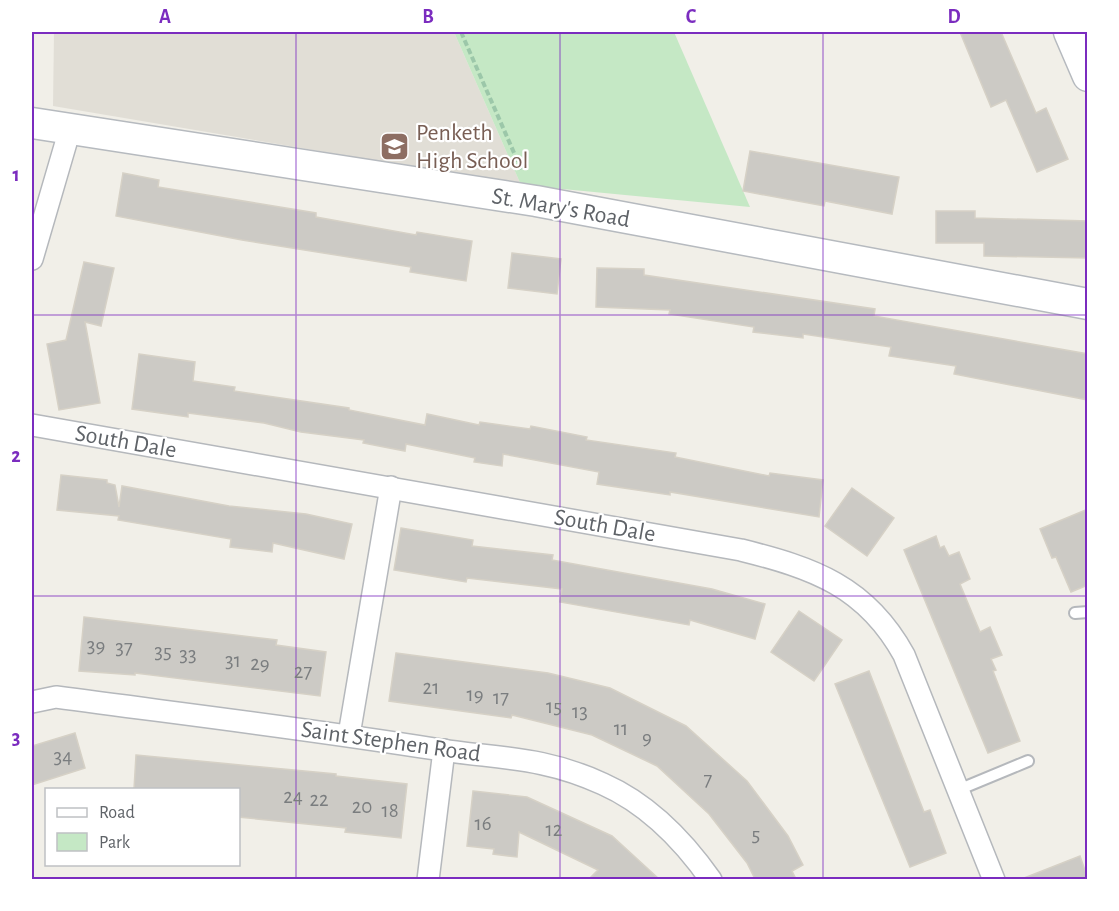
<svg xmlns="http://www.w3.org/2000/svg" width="1119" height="911" viewBox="0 0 1119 911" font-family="'Alegreya Sans',sans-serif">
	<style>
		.education { fill: #e1ded6 }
		.green { fill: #c5e8c5 }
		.building { fill: #cccac5; stroke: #d6d1c6; stroke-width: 1.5 }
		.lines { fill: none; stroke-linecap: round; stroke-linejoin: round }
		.lane-casing { stroke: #b5b8bc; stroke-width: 14 }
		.street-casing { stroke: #b5b8bc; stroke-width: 24 }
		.secondary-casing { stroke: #b6babf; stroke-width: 33 }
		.path { stroke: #9cc7a9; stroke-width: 4; stroke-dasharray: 6 3; stroke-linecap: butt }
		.lane { stroke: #fff; stroke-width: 10 }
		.street { stroke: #fff; stroke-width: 21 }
		.secondary { stroke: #fff; stroke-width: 30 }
		.grid { fill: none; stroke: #7b2cbf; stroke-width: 1.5; stroke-opacity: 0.55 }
		.labels { text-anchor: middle; stroke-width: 4.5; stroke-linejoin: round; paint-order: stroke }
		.number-label { font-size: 21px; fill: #7a7d7f }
		.education-label { font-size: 24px; fill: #785e54; stroke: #fff; text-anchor: start }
		.street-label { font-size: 24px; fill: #5f6368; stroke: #fff }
		.neatline { fill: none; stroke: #7b2cbf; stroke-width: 2 }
		.grid-label { font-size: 20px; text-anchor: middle; font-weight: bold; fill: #7b2cbf }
	</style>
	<rect width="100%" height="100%" fill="#f1efe8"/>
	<polygon class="education" points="54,32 454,32 521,185 53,106"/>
	<polygon class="green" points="454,32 674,32 750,207 521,185"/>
	<g class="building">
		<polygon points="960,32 1001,32 1036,113 1046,108 1068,159 1037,172 1006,100 991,107"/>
		<polygon points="750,151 899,177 892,214 825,201 824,206 743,191"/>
		<polygon points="123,173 159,180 158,187 316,213 316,217 416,235 417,232 472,241 466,281 410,272 411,267 242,240 116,216"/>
		<polygon points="936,211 975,211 975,218 1088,221 1088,258 984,256 984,243 936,243"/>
		<polygon points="512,253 561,259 557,294 508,288"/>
		<polygon points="84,262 114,268 101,326 85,322 100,403 59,410 47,344 66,340"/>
		<polygon points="597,268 644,269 644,275 875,309 874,316 1088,354 1088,400 954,374 956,366 889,356 891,347 803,334 803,338 753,332 754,327 669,314 670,310 596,307"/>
		<polygon points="139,354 195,362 193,381 235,387 234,391 349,408 349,410 425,425 427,414 479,425 480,422 530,429 531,426 587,437 586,440 676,453 675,457 769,476 770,473 823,480 819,517 670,492 670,495 597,484 599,472 503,454 502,466 474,462 475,458 406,444 405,451 363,443 364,440 301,432 264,423 188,413 188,417 132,409"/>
		<polygon points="61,475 107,480 107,483 115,485 119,507 122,486 229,506 306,514 352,524 344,559 273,543 272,552 230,547 231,539 118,520 119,516 57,510"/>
		<polygon points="852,488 894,518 867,556 825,526"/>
		<polygon points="1088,509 1088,585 1071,592 1056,557 1052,558 1040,529"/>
		<polygon points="401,528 473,540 472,546 553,555 552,560 712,589 765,604 755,639 690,620 689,625 560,602 562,589 467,578 466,582 394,570"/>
		<polygon points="936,536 940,548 944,546 949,556 959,552 970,579 960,584 980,632 990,627 1002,655 991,659 996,670 993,671 1020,741 988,753 904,550"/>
		<polygon points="799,611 842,640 814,681 771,652"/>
		<polygon points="84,617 277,640 276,645 326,652 320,696 135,673 135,675 79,671"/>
		<polygon points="396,653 548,673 610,688 686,726 747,781 788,836 803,865 792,871 796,879 755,879 747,863 709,814 657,766 592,735 512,715 511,718 389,701"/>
		<polygon points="869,671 924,812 930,810 946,853 910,867 835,684"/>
		<polygon points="75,733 85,768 32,785 32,746"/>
		<polygon points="136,755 336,774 336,776 407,784 401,838 345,832 346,828 238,817 238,789 134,789"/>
		<polygon points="473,791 527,797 612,836 659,879 589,879 598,870 519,832 517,857 493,854 494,849 467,846"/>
		<polygon points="1080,856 1088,879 1024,879 1024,878"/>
	</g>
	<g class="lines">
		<defs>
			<g id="lane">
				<polyline points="1075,613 1088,612"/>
				<polyline points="958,790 1028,761"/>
			</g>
			<g id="street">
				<polyline points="32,259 70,129"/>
				<path d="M32,425L741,550C813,568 866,586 904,655L994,880"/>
				<path d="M32,702L56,697C183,714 309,729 435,749C498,759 543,756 603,784C648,804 683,840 711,880"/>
				<polyline points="349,735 391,487"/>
				<polyline points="428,880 444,750"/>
			</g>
			<g id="secondary">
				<polyline points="1069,32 1088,76"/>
				<polyline points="32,123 536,201 1088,304"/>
			</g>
		</defs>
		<use href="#lane" class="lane-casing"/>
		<use href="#street" class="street-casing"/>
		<use href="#secondary" class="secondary-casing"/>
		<polyline class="path" points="461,32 522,171"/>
		<use href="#lane" class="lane"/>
		<use href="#street" class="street"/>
		<use href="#secondary" class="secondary"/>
	</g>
	<path class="grid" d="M296,32V880M560,32V880M823,32V880M32,315H1088M32,596H1088"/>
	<defs>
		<symbol id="school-square" viewBox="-11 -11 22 22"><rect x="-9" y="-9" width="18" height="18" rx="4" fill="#8d6e63" stroke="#fff"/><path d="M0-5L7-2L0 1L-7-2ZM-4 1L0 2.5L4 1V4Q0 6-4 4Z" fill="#fff"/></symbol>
	</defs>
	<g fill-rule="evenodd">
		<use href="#school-square" x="378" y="130" width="33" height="33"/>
	</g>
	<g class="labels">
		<g class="number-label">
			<text x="96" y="652">39</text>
			<text x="124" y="654">37</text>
			<text x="163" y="658">35</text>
			<text x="188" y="661">33</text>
			<text x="233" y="667">31</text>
			<text x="260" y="670">29</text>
			<text x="303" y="678">27</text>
			<text x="431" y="694">21</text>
			<text x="475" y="701">19</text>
			<text x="501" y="704">17</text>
			<text x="554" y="713">15</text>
			<text x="580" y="718">13</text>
			<text x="621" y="735">11</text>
			<text x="647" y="744">9</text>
			<text x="63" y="763">34</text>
			<text x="708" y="786">7</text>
			<text x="293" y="803">24</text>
			<text x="319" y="806">22</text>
			<text x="362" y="813">20</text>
			<text x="390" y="817">18</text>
			<text x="483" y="830">16</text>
			<text x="554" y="836">12</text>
			<text x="756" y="841">5</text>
		</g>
		<g class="education-label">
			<text x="416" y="140">Penketh<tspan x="416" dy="28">High School</tspan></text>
		</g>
		<g class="street-label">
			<text transform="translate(561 207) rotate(10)" y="8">St. Mary's Road</text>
			<text transform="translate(126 441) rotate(10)" y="8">South Dale</text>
			<text transform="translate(605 525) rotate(10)" y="8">South Dale</text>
			<text transform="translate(391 741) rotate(8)" y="8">Saint Stephen Road</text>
		</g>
	</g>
	<rect width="1119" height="911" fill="none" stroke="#ffffff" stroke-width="66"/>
	<rect x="45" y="788" width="195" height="78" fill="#ffffff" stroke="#bfc1c3" stroke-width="1.5"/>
	<rect x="57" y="808" width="30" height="9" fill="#ffffff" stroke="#bfc1c3" stroke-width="1.5"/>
	<text x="99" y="818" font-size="18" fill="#5f6368">Road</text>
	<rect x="57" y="833" width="30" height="18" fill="#c5e8c5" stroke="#bfc1c3" stroke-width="1.5"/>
	<text x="99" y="848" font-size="18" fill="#5f6368">Park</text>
	<rect x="33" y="33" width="1053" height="845" class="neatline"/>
	<g class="grid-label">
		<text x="165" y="23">A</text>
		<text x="428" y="23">B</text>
		<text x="691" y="23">C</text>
		<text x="954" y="23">D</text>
		<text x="16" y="181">1</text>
		<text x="16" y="462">2</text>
		<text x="16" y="744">3</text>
	</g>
</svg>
